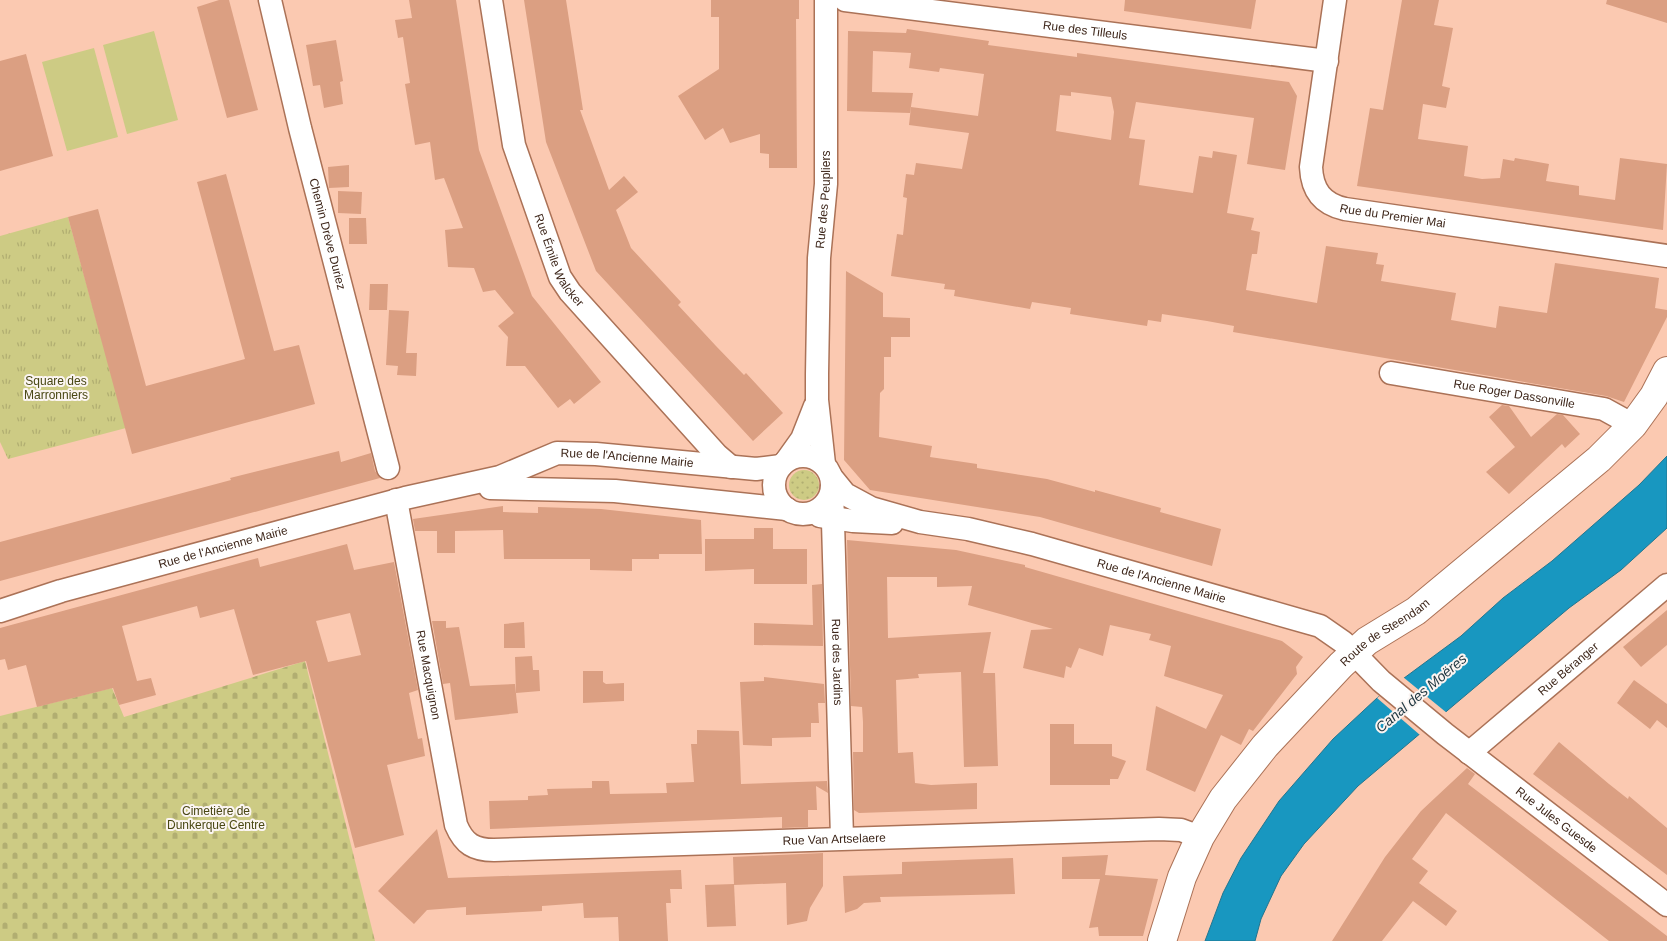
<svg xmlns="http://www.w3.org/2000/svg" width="1667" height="941" viewBox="0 0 1667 941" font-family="Arial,sans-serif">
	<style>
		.grass { fill: url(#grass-dots) }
		.cemetery { fill: url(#cemetery-stones) }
		.park { fill: url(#park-tufts) }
		.garden { fill: #cdcb84 }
		.water { fill: #1897c0; stroke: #23758e }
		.pier { fill: #fbc9b1 }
		.building { fill: #db9f82; fill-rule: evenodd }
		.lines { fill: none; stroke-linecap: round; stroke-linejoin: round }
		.minor-casing { stroke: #ab7257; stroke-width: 25 }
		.tertiary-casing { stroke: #ab7257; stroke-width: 30 }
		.minor { stroke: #fff; stroke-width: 22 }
		.tertiary { stroke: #fff; stroke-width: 28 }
		.labels { text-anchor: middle; stroke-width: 4; stroke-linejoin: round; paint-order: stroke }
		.street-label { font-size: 12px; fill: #3d261a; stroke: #fbf5f2 }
		.park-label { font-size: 12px; fill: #494713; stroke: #fbf5f2 }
		.water-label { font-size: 14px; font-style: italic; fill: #1e3640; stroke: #fbf5f2 }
	</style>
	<defs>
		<pattern id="grass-dots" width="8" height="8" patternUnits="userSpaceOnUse" patternTransform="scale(1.25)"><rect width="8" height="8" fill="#cdcb84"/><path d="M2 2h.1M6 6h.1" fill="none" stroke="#b1ae71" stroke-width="1.8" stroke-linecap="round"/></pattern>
		<pattern id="cemetery-stones" width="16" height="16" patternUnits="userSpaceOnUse" patternTransform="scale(1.25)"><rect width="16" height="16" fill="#cdcb84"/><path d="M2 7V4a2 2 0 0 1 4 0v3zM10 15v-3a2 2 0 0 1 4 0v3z" fill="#b1ae71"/></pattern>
		<pattern id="park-tufts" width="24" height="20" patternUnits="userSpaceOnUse" patternTransform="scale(1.25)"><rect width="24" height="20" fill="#cdcb84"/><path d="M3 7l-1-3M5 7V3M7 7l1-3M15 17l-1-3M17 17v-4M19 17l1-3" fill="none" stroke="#b1ae71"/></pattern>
	</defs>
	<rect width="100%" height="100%" fill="#fbc9b1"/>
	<circle class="grass" cx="804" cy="485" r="15"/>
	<polygon class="cemetery" points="305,661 375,941 0,941 0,716 112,688 124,717"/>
	<polygon class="park" points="68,217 126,428 8,459 0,442 0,236"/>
	<g class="garden">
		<polygon points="154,31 178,120 127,134 103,45"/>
		<polygon points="94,48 118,137 67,151 42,62"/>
	</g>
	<polygon class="water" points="1667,456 1667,528 1621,570 1569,608 1358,786 1304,844 1281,876 1261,919 1255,941 1205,941 1223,893 1241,858 1279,801 1333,739 1377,698 1461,636 1503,598 1552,561 1639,485"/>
	<polygon class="pier" points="1403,677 1447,713 1420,735 1377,698"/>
	<g class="building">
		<polygon points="219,0 229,0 258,110 227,118 197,7"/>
		<polygon points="409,0 456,0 479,150 532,296 601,382 574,404 570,399 558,408 525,366 506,366 508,337 498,326 514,313 495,290 483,292 474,268 448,267 445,230 463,228 444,178 435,180 430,142 415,145 405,84 410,83 403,37 398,38 395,20 412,18"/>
		<polygon points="524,0 566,0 583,110 580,110 609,190 624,176 638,192 616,210 631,248 681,302 678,305 716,346 744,375 746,373 783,413 753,441 596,271 546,142"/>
		<polygon points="711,0 799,0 799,19 796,19 797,168 769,168 769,154 760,153 760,134 730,143 723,128 705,140 678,96 719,69 719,17 711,17"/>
		<polygon points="1125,0 1256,0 1251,29 1124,11"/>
		<polygon points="1402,0 1439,0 1434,25 1453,28 1442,86 1450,88 1446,108 1423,104 1418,139 1468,146 1464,176 1482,179 1500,178 1503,159 1514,161 1515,158 1549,164 1546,181 1579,186 1579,195 1615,200 1620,158 1667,164 1663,230 1357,186 1370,108 1383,110"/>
		<polygon points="1607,0 1667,0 1667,23 1606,4"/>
		<path d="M907,29L989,41L988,45L1077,57V53L1289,82L1297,96L1285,170L1247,164L1254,118L1136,102L1129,138L1145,140L1139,185L1193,193L1199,156L1212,158L1213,151L1237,155L1227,213L1254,218L1251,230L1260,232L1257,254H1252L1246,290L1317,303L1326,246L1378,253L1376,264L1384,265L1381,281L1456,293L1451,320L1496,328L1499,306L1547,313L1555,263L1659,278L1655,308L1667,310V317L1624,402L1606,396L1233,332L1234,326L1207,321L1162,314L1161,322L1148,320L1147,326L1070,314L1071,308L1032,302L1030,309L954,296L955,290L944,289L945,284L891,276L897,234L903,235L907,198L903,197L906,174L914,175L916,163L962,169L969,133L909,125L911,107L978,116L984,74L940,68L939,72L909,68L911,53L873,51L872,92L913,93L910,113L847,111L848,31L906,33ZM1071,92L1111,97L1114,112L1111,140L1056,131L1060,95L1071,96Z"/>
		<polygon points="336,40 343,81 340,82 343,104 324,108 320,85 313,86 306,45"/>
		<polygon points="26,54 53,156 0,171 0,61"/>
		<polygon points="349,165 349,187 329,188 328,167"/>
		<polygon points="226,174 274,351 299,345 315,404 132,454 68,217 98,209 146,386 245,359 197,182"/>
		<polygon points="338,191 362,192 361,214 338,213"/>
		<polygon points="349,218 366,218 367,244 349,244"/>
		<polygon points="846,271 883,293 883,317 910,318 910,337 891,337 891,357 884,357 884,389 880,393 879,437 932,446 930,457 977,464 977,468 1047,479 1095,492 1095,490 1161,508 1160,512 1221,529 1212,566 1040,517 870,490 844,460"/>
		<polygon points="370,284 388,284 387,310 369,310"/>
		<polygon points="389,310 409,311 406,353 417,353 416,376 397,375 398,366 386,365"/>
		<polygon points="1502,405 1509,406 1531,437 1557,414 1563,415 1580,434 1565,448 1562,444 1509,494 1486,472 1515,447 1489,417"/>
		<polygon points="339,451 341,462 371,453 375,471 380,478 0,581 0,542 231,480 230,478"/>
		<polygon points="503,506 503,512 538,513 538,507 601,509 701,520 702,554 659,554 659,559 632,559 632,571 590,570 590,559 504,559 503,530 455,531 455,553 437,553 437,531 415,531 413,519"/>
		<polygon points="754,528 773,528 773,549 807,549 807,584 754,584 754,569 705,571 705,539 754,539"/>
		<polygon points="847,540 956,550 1025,565 1025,567 1282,641 1303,657 1296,667 1297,674 1253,731 1249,729 1241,745 1221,735 1195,792 1146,770 1156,706 1217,734 1206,729 1223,695 1164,676 1171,646 1149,640 1151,634 1110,625 1103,656 1079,648 1071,668 1066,666 1064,678 1023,668 1031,630 1053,629 968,605 972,586 937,587 937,577 887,577 888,638 991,632 983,673 995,673 998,766 964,767 961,672 918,674 919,678 896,680 898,753 913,752 915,783 931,785 977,783 977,809 859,813 854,810 853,752 863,752 863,722 862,707 851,706"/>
		<path d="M347,544L354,570L394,562L418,690L409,693L418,739L422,738L425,756L387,765L404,835L355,848L306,661L253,675L234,609L200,618L197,606L122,626L137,681L151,678L156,695L119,705L113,688L37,707L26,665L8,670L5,659L0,660V628L258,558L260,567ZM350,613L361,655L328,662L316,621Z"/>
		<polygon points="822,584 823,646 754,645 754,623 813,625 812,585"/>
		<polygon points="1667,610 1667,645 1641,667 1623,647"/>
		<polygon points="432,621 446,621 446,628 459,627 470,686 515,684 518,713 455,720 450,683 443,684"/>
		<polygon points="524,622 525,648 504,648 504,624"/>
		<polygon points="532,656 533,670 539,670 540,691 516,693 515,657"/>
		<polygon points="583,671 603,671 603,682 606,684 624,683 624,701 583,703"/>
		<polygon points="764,677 824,684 825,703 818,703 819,723 811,723 811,737 772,738 772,746 743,745 740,682 764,681"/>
		<polygon points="1634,680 1667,704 1667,728 1657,720 1650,729 1617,703"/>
		<polygon points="1050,724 1074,724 1074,744 1112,744 1112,756 1126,761 1118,779 1110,779 1110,785 1050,785"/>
		<polygon points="697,730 739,731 741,784 827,781 828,793 816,786 817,810 808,810 808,827 782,828 782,817 490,829 489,801 528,800 528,796 548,795 547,789 592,788 592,781 609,781 610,794 667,793 666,783 694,782 691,744 697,744"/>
		<polygon points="1559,742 1609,784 1628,799 1629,796 1667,828 1667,875 1533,774"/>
		<polygon points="1467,768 1475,774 1468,784 1667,936 1667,941 1609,941 1446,813 1412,859 1428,871 1419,883 1457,911 1446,926 1413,901 1382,941 1332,941 1385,857 1421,811"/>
		<polygon points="437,829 448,878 681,870 682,889 670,889 671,903 666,903 668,941 619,941 618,917 584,918 583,903 542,906 542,911 466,915 466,907 427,910 414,924 378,891"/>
		<polygon points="823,853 823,886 810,908 807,921 787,925 786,883 734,885 733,857"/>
		<polygon points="1108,855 1105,875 1158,879 1143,936 1099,936 1098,927 1089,928 1100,879 1062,879 1062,857"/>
		<polygon points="1013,858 1015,894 880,897 881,902 864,903 857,909 845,913 843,876 902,874 902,862"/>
		<polygon points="734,884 736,926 707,927 705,885"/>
	</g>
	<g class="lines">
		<defs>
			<g id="minor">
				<path id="s1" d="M270,0L300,128L388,468"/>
				<path id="s2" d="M491,0L514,145L560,277L570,292L717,455L731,467"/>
				<path id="s3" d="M845,0L1327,61"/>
				<path id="s4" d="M1335,0L1311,167C1312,190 1322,204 1345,209L1667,256"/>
				<path id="s5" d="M1391,373L1604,409L1633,425"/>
				<circle cx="803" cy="485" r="29"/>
				<polyline points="787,460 802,439 815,406"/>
				<path id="s6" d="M824,464L817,400V374L819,258L826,184V0"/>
				<path id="s7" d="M832,478L845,494L871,508L920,522L968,529L1032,544L1320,626L1343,642L1381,681L1445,734L1667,905"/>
				<path id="s8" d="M832,487L842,838"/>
				<polyline points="490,488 615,491 787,509"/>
				<path id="s9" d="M396,500L456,825C464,844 474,850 494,850L1159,829L1181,830L1200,837"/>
				<polyline points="820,516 853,521 892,523"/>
				<path id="s10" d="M0,611L61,591L405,498L500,477L557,453L596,454L756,469L781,466"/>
				<path id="s11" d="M1469,753L1667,585"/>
			</g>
			<g id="tertiary">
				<path id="s12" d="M1162,941L1182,877L1200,837L1223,799L1265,746L1341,665L1367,641L1416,611L1599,459L1633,425L1654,396L1667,371"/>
			</g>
		</defs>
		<use href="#minor" class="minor-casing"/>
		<use href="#tertiary" class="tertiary-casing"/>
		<use href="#minor" class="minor"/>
		<use href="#tertiary" class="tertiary"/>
	</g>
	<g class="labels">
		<g class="street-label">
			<text dy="4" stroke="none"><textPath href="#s3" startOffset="242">Rue des Tilleuls</textPath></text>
			<text dy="4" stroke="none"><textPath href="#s6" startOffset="265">Rue des Peupliers</textPath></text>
			<text dy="4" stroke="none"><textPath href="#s4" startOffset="276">Rue du Premier Mai</textPath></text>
			<text dy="4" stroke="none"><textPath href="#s1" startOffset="241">Chemin Drève Duriez</textPath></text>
			<text dy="4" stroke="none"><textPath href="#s2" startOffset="271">Rue Émile Walcker</textPath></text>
			<text dy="4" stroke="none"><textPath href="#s5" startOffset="125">Rue Roger Dassonville</textPath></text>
			<text dy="4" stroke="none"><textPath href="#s10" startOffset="650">Rue de l'Ancienne Mairie</textPath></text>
			<text dy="4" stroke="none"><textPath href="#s10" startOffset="232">Rue de l'Ancienne Mairie</textPath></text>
			<text dy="4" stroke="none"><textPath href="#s7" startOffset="350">Rue de l'Ancienne Mairie</textPath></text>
			<text dy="4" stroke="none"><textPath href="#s12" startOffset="389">Route de Steendam</textPath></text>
			<text dy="4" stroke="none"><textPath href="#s8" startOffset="175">Rue des Jardins</textPath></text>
			<text dy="4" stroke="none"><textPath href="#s11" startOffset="130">Rue Béranger</textPath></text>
			<text dy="4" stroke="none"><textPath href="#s9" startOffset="178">Rue Macquignon</textPath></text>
			<text dy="4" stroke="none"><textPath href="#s7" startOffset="821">Rue Jules Guesde</textPath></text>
			<text dy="4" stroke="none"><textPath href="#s9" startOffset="720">Rue Van Artselaere</textPath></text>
		</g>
		<g class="park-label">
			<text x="56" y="385">Square des<tspan x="56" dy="14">Marronniers</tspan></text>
			<text x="216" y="815">Cimetière de<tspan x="216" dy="14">Dunkerque Centre</tspan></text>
		</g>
		<g class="water-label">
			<text transform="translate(1421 693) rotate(-40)" y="5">Canal des Moëres</text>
		</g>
	</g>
</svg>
